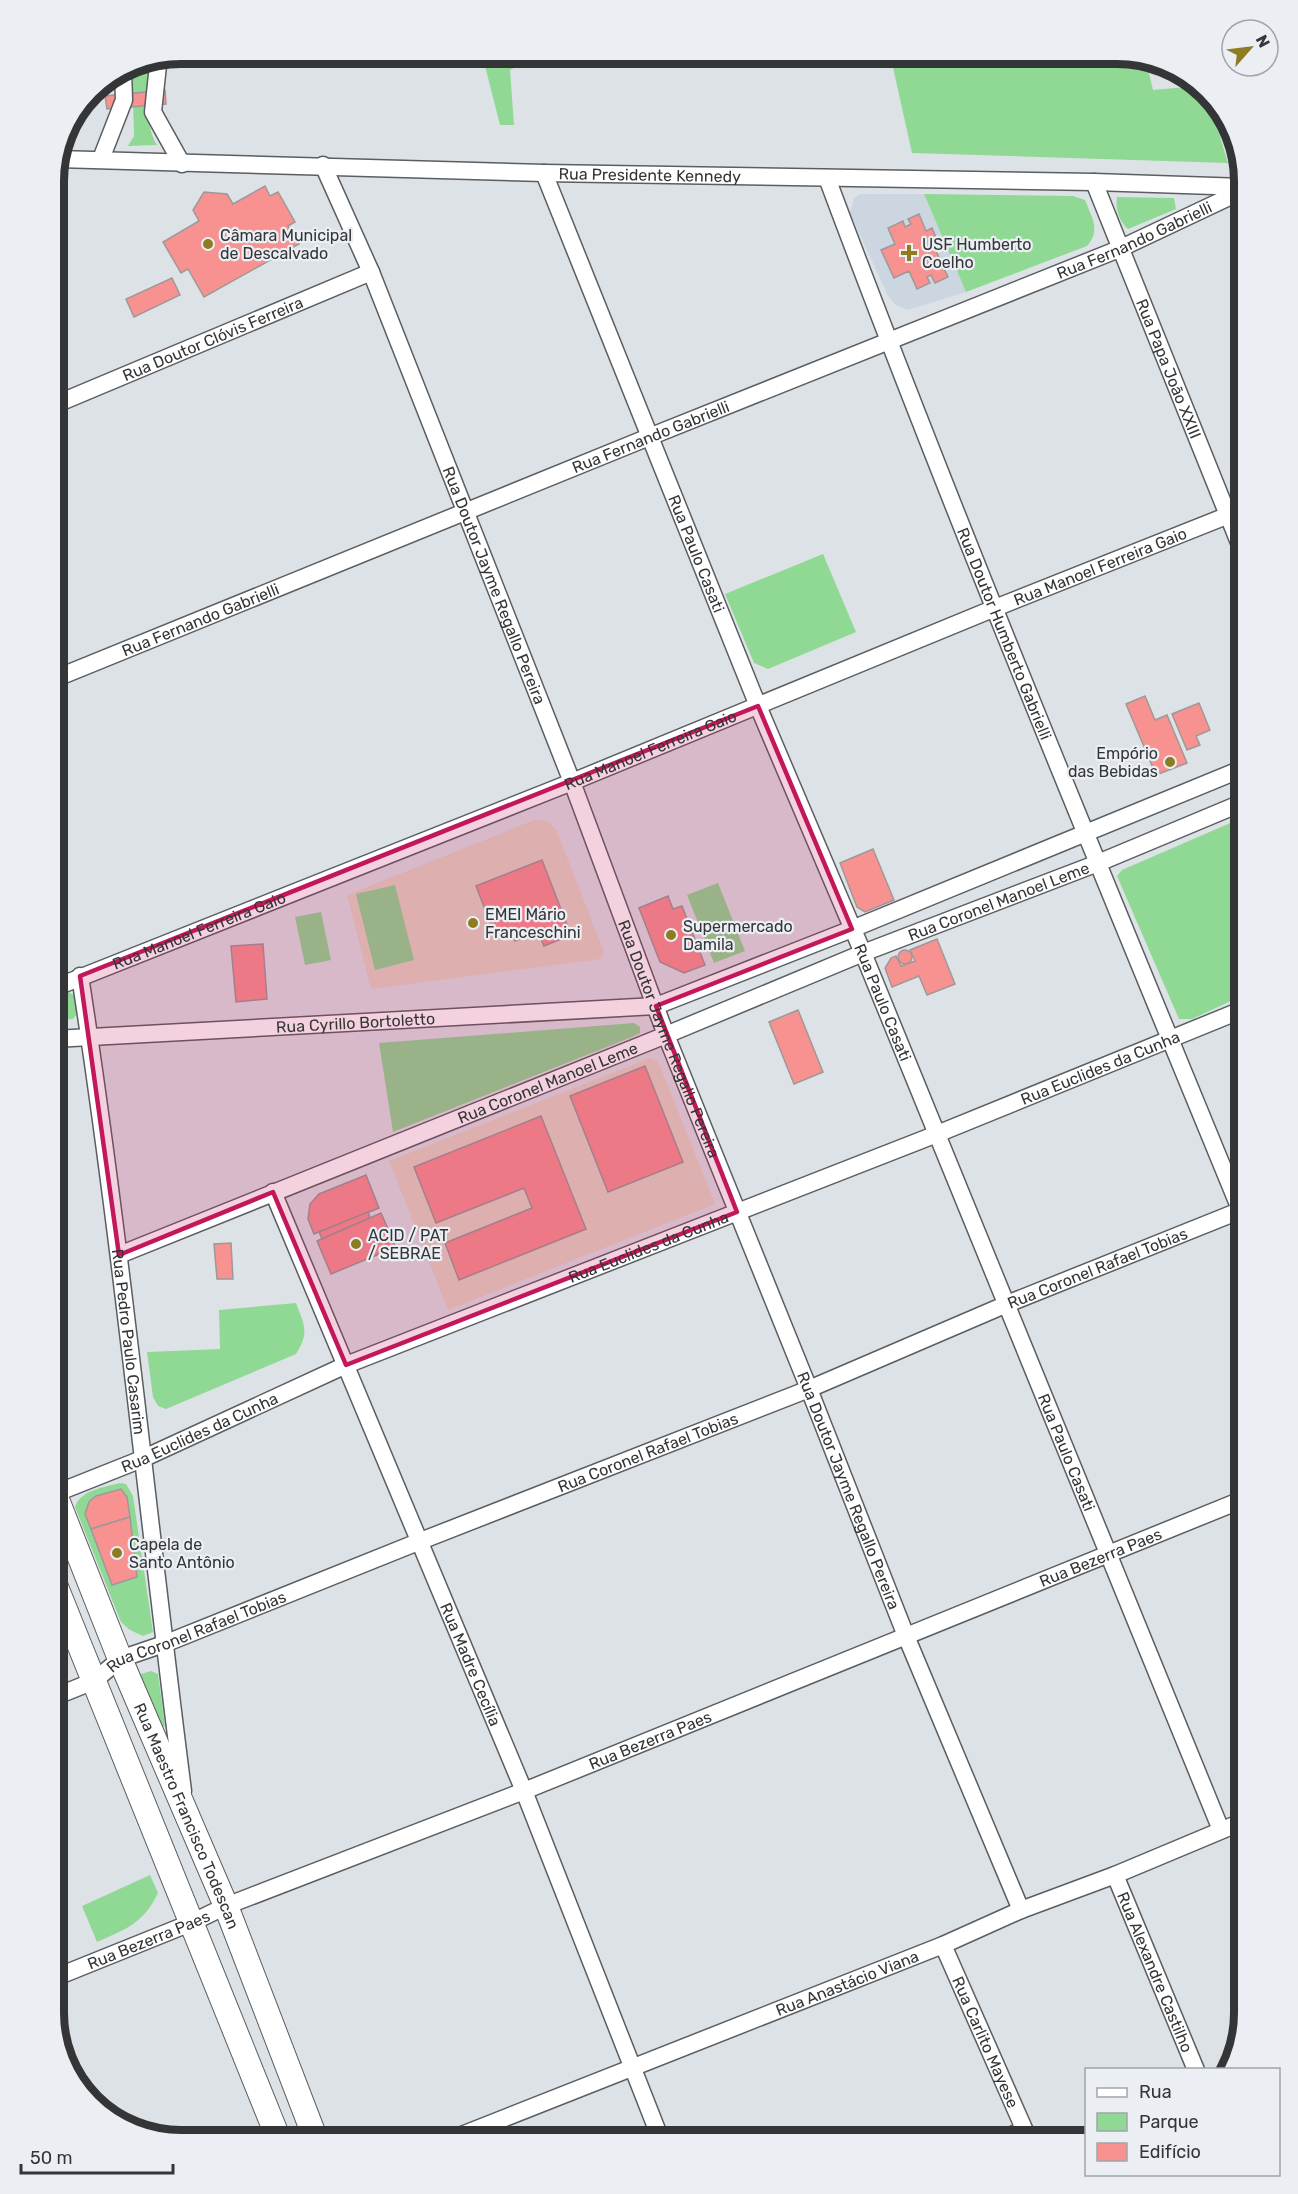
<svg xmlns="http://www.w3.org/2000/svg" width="1298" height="2194" viewBox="0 0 1298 2194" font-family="Rubik,sans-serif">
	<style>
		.built { fill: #ccd6e0 }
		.education { fill: #e4d5c3 }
		.green { fill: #90d994 }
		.building { fill: #f79290; stroke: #9f9898; stroke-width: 1.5 }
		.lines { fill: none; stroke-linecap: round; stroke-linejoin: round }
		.street-casing { stroke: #5a5e62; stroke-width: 19 }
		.secondary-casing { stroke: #5a5e62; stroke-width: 26 }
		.street { stroke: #fff; stroke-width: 16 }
		.secondary { stroke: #fff; stroke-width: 24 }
		.marked { fill: #c2185b; fill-opacity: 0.2; stroke: #c2185b; stroke-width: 4.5; stroke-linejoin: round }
		.poi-dot { fill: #8e7c22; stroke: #ebeff4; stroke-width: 2 }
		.labels { text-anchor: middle; stroke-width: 4.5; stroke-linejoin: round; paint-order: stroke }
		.street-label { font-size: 16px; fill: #333537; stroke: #ebeff4 }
		.poi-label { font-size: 16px; fill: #333537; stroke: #ebeff4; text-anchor: start }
		.rim { fill: none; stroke: #333537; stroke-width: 8 }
	</style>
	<rect width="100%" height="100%" fill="#dde2e7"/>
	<polygon class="built" points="860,194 924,194 966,292 908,310 896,305 888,296 850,213 854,198"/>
	<g class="education">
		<polygon points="534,820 545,820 556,829 604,952 600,959 371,989 347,895"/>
		<polygon points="650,1058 658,1061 715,1204 448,1310 389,1161"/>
	</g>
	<g class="green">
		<polygon points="482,54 539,54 537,61 518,66 510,70 514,125 500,125"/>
		<polygon points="890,54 1125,54 1146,61 1153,90 1197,86 1209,100 1228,163 912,153"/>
		<path d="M151,60C145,81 145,127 157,145L128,146L134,136L132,64Z"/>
		<path d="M924,194L1073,196L1085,200C1092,218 1101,230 1087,246L966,292Z"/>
		<path d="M1117,197L1174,198L1176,209L1128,229C1119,222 1115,208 1117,197Z"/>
		<polygon points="823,554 856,632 768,669 754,663 725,594"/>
		<polygon points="1244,817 1244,995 1192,1019 1179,1019 1117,876 1122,870"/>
		<polygon points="718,883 745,951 714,963 687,895"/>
		<polygon points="395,885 414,960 375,970 356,894"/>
		<polygon points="321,912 331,960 305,965 295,917"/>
		<polygon points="68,992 76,996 78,1013 73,1019 54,1020 54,998"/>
		<polygon points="634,1023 640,1027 640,1033 632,1037 393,1132 379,1043"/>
		<path d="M296,1303C304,1325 310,1332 296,1354L166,1409L158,1406L153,1397L147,1352L220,1349L219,1310Z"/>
		<path d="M120,1483L126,1484L133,1496L153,1632L143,1636L130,1630L121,1622L75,1507C80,1490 105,1487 120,1483Z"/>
		<polygon points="151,1671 158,1674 165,1726 161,1728 140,1679 141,1674"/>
		<path d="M150,1875L158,1893C143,1924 126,1929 97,1942L82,1906Z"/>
	</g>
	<g class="building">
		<polygon points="165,90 166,104 107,109 105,96"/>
		<polygon points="265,186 270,196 278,192 295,222 288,226 299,244 204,297 188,269 181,273 163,242 199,221 193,210 204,192 227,194 233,204"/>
		<polygon points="919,214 926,231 932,228 941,249 936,251 948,277 935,283 931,275 927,277 930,283 917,289 909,271 894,278 881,250 895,244 888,228 903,221 905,227 911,224 908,219"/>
		<polygon points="172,278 180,295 134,317 126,299"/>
		<polygon points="1145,696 1155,720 1167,715 1187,763 1156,775 1126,704"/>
		<polygon points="1199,703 1210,730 1196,736 1200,745 1187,750 1172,714"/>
		<polygon points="873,849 894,900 865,912 857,907 840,863"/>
		<polygon points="542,860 571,935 544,946 538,932 515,941 510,929 495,935 476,886"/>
		<polygon points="668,896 673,909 682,906 705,965 684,973 660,962 639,908"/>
		<polygon points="937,939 955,984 927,995 919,976 892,987 885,968 891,958 896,956 901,966 915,961 910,950"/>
		<polygon points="263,944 267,999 236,1002 231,946"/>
		<circle cx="905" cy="957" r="7"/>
		<polygon points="798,1010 823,1072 794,1084 769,1022"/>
		<polygon points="645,1066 683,1162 608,1192 570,1096"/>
		<polygon points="541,1116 586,1229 459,1280 445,1243 532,1208 524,1188 436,1223 414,1167"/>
		<polygon points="366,1175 379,1208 314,1234 308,1219 310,1204 319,1194"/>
		<polygon points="368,1212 370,1218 322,1239 319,1232"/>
		<polygon points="381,1213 396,1247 331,1274 317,1241"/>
		<polygon points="231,1243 233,1279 217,1279 214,1244"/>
		<polygon points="121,1489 127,1497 130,1517 91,1529 85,1514 89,1502 96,1496"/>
		<polygon points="130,1517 137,1577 112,1585 91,1529"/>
	</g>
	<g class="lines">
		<defs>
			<g id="street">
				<polyline points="160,58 158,65 153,112 182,164"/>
				<path id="s1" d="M58,159L544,173L1094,182L1244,187"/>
				<polyline points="101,159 124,100 123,70"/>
				<path id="s2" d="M323,165L371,272L572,782L666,1035L809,1389L906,1636L1021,1910"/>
				<path id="s3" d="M544,173L758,706L863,953L1221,1830"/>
				<path id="s4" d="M827,178C958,528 1102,873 1244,1219"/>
				<path id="s5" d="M1094,182L1244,555"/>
				<path id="s6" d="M54,405L371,272"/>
				<path id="s7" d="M54,679L649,437L1119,249L1244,190"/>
				<path id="s8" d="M80,976C122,1247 148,1520 183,1791"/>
				<path id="s9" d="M54,988L572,782L995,608L1244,509"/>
				<path id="s10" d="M54,1039L656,1006L852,929L1244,768"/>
				<path id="s11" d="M273,1192L524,1791L661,2140"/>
				<path id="s12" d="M119,1255L666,1035L863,953L1098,863L1244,802"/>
				<path id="s13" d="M54,1494L142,1459L346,1365L937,1134L1244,1009"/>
				<path id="s14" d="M54,1697L94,1681L120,1659L164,1644L418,1542L809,1389L1007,1304L1244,1209"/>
				<path id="s15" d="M1115,1875L1196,2070"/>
				<path id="s16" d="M943,1945L1029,2140"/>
				<path id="s17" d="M54,1978L193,1922L226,1906L524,1791L1244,1499"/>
				<path id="s18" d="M449,2140L943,1945L1021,1910L1115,1875L1244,1821"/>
				<polyline points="999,2140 1024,2130"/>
			</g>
			<g id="secondary">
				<path id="s19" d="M54,1492L120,1659L226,1906L316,2140"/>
				<polyline points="54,1582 279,2140"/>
			</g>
		</defs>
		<use href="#street" class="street-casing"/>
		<use href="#secondary" class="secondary-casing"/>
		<use href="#street" class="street"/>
		<use href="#secondary" class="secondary"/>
	</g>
	<path class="marked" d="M758,706L852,929L656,1006L737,1212L346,1365L273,1192L119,1255L80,976Z"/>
	<g class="poi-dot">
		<circle cx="208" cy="244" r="6"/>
		<path d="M906 244h6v6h6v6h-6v6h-6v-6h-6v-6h6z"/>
		<circle cx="1170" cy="762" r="6"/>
		<circle cx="473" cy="923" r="6"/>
		<circle cx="671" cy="935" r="6"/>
		<circle cx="356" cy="1244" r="6"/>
		<circle cx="117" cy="1553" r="6"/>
	</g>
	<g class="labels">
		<g class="street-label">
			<text dy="6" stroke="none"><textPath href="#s1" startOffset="592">Rua Presidente Kennedy</textPath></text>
			<text dy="6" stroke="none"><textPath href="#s7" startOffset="1166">Rua Fernando Gabrielli</textPath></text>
			<text dy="6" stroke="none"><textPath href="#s6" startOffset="172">Rua Doutor Clóvis Ferreira</textPath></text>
			<text dy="6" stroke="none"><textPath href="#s5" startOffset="201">Rua Papa João XXIII</textPath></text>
			<text dy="6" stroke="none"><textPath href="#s7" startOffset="644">Rua Fernando Gabrielli</textPath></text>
			<text dy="6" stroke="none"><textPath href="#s3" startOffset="410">Rua Paulo Casati</textPath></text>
			<text dy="6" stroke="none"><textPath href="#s9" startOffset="1128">Rua Manoel Ferreira Gaio</textPath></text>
			<text dy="6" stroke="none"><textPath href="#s2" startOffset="454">Rua Doutor Jayme Regallo Pereira</textPath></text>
			<text dy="6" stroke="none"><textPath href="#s7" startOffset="158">Rua Fernando Gabrielli</textPath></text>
			<text dy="6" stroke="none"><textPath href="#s4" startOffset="489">Rua Doutor Humberto Gabrielli</textPath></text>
			<text dy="6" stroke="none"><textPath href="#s9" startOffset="642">Rua Manoel Ferreira Gaio</textPath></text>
			<text dy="6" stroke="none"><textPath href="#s12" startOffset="948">Rua Coronel Manoel Leme</textPath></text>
			<text dy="6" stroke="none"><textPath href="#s9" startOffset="156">Rua Manoel Ferreira Gaio</textPath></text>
			<text dy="6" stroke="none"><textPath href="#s3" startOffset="896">Rua Paulo Casati</textPath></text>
			<text dy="6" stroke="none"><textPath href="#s10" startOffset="302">Rua Cyrillo Bortoletto</textPath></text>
			<text dy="6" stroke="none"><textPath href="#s2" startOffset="940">Rua Doutor Jayme Regallo Pereira</textPath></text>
			<text dy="6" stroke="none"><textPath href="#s13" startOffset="1130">Rua Euclides da Cunha</textPath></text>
			<text dy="6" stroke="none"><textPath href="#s12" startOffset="462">Rua Coronel Manoel Leme</textPath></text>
			<text dy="6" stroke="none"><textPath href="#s13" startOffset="644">Rua Euclides da Cunha</textPath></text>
			<text dy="6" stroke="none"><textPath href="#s14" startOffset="1130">Rua Coronel Rafael Tobias</textPath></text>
			<text dy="6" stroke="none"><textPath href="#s8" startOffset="369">Rua Pedro Paulo Casarim</textPath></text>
			<text dy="6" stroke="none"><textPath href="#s13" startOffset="158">Rua Euclides da Cunha</textPath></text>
			<text dy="6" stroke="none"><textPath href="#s3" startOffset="1382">Rua Paulo Casati</textPath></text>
			<text dy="6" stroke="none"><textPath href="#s14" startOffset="644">Rua Coronel Rafael Tobias</textPath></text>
			<text dy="6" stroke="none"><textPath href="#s2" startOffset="1426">Rua Doutor Jayme Regallo Pereira</textPath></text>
			<text dy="6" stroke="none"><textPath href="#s17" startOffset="1128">Rua Bezerra Paes</textPath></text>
			<text dy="6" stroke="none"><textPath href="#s14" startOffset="158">Rua Coronel Rafael Tobias</textPath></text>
			<text dy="6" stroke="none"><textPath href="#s11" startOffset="512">Rua Madre Cecília</textPath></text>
			<text dy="6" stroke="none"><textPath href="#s17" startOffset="642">Rua Bezerra Paes</textPath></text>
			<text dy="6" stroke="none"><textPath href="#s19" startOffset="350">Rua Maestro Francisco Todescan</textPath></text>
			<text dy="6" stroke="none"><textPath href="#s17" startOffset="102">Rua Bezerra Paes</textPath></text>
			<text dy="6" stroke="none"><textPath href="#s15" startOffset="105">Rua Alexandre Castilho</textPath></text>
			<text dy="6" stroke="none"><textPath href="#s18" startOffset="428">Rua Anastácio Viana</textPath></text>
			<text dy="6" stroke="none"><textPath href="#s16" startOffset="106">Rua Carlito Mayese</textPath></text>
		</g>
		<g class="poi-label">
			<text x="220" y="241">Câmara Municipal<tspan x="220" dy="18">de Descalvado</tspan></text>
			<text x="922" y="250">USF Humberto<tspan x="922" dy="18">Coelho</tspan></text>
			<text x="1158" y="759" text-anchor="end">Empório<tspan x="1158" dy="18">das Bebidas</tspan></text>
			<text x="485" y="920">EMEI Mário<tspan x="485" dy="18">Franceschini</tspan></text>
			<text x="683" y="932">Supermercado<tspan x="683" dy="18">Damila</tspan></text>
			<text x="368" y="1241">ACID / PAT<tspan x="368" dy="18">/ SEBRAE</tspan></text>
			<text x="129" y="1550">Capela de<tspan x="129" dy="18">Santo Antônio</tspan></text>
		</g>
	</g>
	<path d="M0 0H1298V2194H0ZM181 64H1117A117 117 0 0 1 1234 181V2013A117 117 0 0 1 1117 2130H181A117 117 0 0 1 64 2013V181A117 117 0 0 1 181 64Z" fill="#ebeff4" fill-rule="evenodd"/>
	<path class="rim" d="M181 64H1117A117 117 0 0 1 1234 181V2013A117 117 0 0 1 1117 2130H181A117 117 0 0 1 64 2013V181A117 117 0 0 1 181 64Z"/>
	<rect x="1085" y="2068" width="195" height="108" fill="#ebeff4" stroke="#a1a5a8" stroke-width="1.5"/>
	<rect x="1097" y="2088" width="30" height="9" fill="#ffffff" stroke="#a1a5a8" stroke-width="1.5"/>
	<text x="1139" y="2098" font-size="18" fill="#333537">Rua</text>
	<rect x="1097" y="2113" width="30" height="18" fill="#90d994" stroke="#a1a5a8" stroke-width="1.5"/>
	<text x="1139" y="2128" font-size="18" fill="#333537">Parque</text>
	<rect x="1097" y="2143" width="30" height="18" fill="#f79290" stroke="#a1a5a8" stroke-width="1.5"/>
	<text x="1139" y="2158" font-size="18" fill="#333537">Edifício</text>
	<g transform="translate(1250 48) rotate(62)"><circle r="28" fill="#ebeff4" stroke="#a1a5a8" stroke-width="1.5"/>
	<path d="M0-4.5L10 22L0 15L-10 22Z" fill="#8e7c22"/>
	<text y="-9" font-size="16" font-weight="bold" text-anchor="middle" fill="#333537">N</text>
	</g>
	<path d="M21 2164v9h152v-9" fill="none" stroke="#333537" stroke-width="3"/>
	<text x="30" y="2164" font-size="18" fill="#333537" stroke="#ebeff4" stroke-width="4.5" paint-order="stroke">50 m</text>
</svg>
